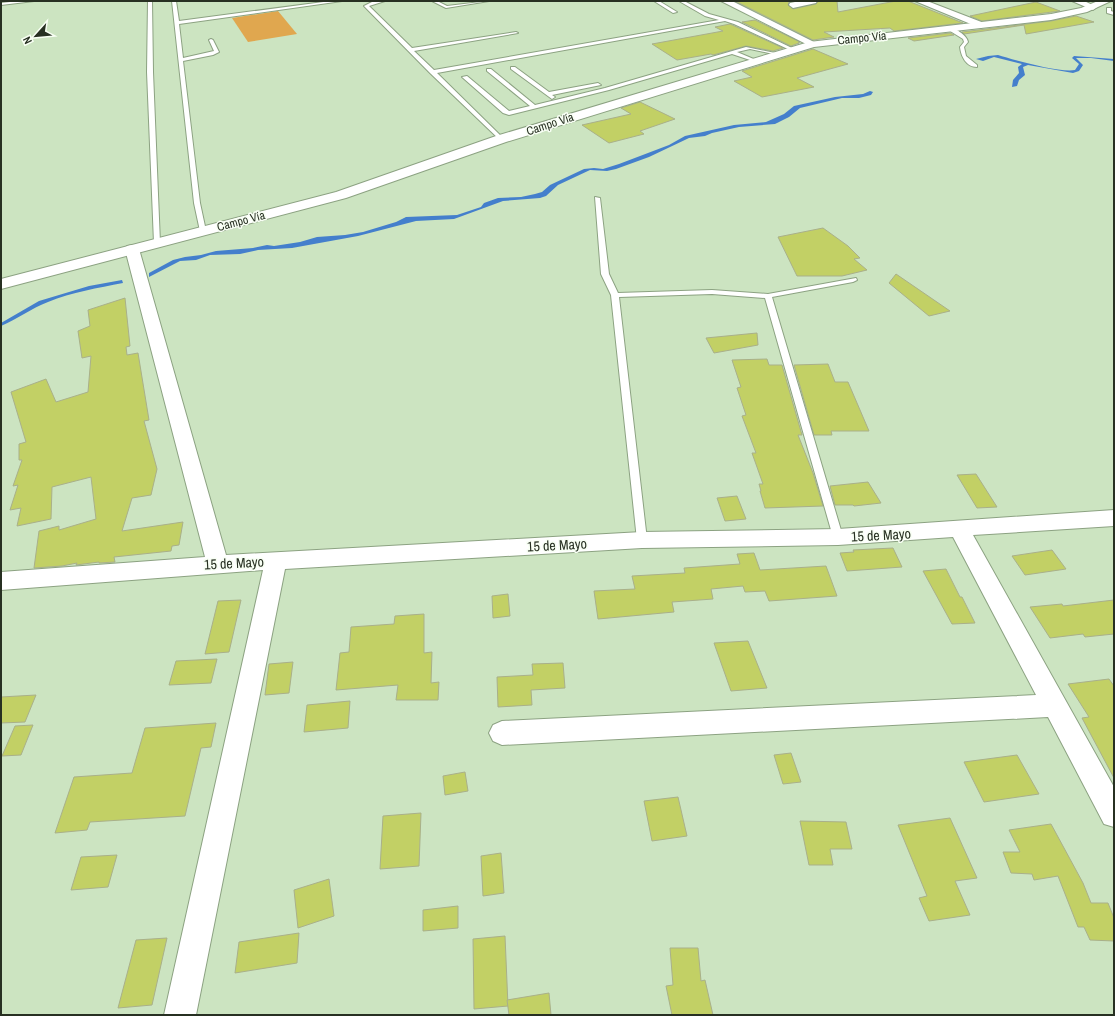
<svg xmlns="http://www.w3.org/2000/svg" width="1115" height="1016" viewBox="0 0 1115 1016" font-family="'Archivo Narrow',sans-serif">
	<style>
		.green { fill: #e0a74f }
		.water { fill: #447fcc }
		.building { fill: #c2d065; stroke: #a9b08a }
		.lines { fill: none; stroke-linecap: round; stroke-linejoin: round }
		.lane-casing { stroke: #8ca282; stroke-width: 2 }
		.street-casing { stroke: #8ca282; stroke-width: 2 }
		.secondary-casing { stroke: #8ca282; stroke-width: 2 }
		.lane { fill: #fff; fill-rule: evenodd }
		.street { fill: #fff; fill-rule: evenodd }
		.secondary { fill: #fff; fill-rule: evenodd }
		.labels { text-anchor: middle; stroke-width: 3; stroke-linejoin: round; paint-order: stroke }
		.far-street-label { font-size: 12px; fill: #273022; stroke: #f8fff4 }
		.street-label { font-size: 14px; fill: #273022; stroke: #f8fff4 }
	</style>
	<rect width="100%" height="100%" fill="#cce4c1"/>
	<polygon class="green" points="278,11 297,34 248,42 232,18"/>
	<g class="water">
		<path d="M998,55C1014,60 1060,73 1075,70L1079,64L1072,58L1074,56L1114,59V61L1091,58H1076L1083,65L1079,71L1073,73L1028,65L1023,67L1025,75L1019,80L1017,86L1012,87L1013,80L1019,73L1018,67L1022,64L994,57L983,61L976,59L988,56Z"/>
		<polygon points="870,91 873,92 871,95 859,98 842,98 800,108 789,117 775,124 739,127 712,133 705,136 689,138 649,157 616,169 607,171 590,170 558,185 546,196 540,198 503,201 454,219 416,221 358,236 292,248 258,250 240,254 210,255 196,260 180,261 149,277 149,273 173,260 185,257 201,255 216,251 253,248 267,245 274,246 300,242 317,237 345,235 363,232 396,222 406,217 457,215 481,207 484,203 498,198 521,197 535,194 542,192 550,185 584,169 594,168 603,169 619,164 669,145 685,136 734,125 766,122 784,114 794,106 835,97 863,94"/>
		<path d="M122,280L123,283C98,288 72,292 48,302C32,308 17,319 1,326V323L39,301L89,286Z"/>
	</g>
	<g class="building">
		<polygon points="735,1 792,1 789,2 788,5 793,9 816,4 818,1 837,1 838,12 896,1 908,1 963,23 894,31 890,28 824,32 834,37 813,40"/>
		<polygon points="1036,2 1060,11 982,21 970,16"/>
		<polygon points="1076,16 1094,22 1026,34 1024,25 964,34 962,32 1051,21"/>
		<polygon points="755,20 800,42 798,43 799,43 791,46 742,22"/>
		<polygon points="730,24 783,48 773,51 746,46 713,55 711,54 677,60 652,44 723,31 715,27"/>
		<polygon points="950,33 954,35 914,41 908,38"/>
		<polygon points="813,49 848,64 797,78 814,87 762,97 734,81 752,77 742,71"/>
		<polygon points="640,102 675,119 640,131 644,134 609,143 582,125 631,114 621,108"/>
		<polygon points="823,228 848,246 860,258 854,259 867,270 842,276 797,276 778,237"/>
		<polygon points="896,274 950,311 929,316 889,283"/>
		<polygon points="125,298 130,346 126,347 127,355 138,353 149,420 144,421 157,469 151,495 132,498 122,531 183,522 179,545 172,546 171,551 114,557 115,562 99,563 99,562 76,565 77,563 62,566 34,568 39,531 59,526 59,530 96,519 91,477 52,487 51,519 17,526 21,508 10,510 18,485 13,486 22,460 19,460 19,444 26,442 11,392 46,379 56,402 88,392 91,356 82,358 78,331 90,326 88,310"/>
		<polygon points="757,333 758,345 714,353 706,338"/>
		<polygon points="767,359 769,365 782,365 802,435 798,435 813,473 823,506 765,508 760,491 761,491 759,484 763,484 752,453 756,453 742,416 746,415 737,388 741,387 732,360"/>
		<polygon points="828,364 835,382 848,382 869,431 831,431 832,435 814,435 794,365"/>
		<polygon points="976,474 997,507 977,508 957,475"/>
		<polygon points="868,482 881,503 854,506 853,505 835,505 830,486"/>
		<polygon points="737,496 746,519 725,521 717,498"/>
		<polygon points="893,548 902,567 847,571 840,553 854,552 853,550"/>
		<polygon points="1052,550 1066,569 1025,575 1012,556"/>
		<polygon points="754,553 760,570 826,566 837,596 769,601 765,591 745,592 743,586 711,589 713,599 672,602 674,612 598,619 594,591 635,589 632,576 685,573 684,568 740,564 737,554"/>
		<polygon points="946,569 960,597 962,597 975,623 952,624 923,571"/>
		<polygon points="508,594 510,616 493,618 492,596"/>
		<polygon points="241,600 229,652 205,654 218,601"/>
		<polygon points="1114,600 1114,634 1085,637 1083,634 1050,638 1030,607 1062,604 1063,606"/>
		<polygon points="424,614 424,653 432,652 431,683 439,682 438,700 396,700 398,685 336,690 340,653 349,652 351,627 394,624 395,616"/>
		<polygon points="748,641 767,688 731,691 714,643"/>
		<polygon points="217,659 211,683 169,685 176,661"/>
		<polygon points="293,662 289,693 265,695 269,664"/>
		<polygon points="563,663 565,688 531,690 532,705 498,707 497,677 533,675 532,664"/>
		<polygon points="1109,679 1114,686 1114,778 1082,718 1089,717 1068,684"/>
		<polygon points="36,695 25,722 1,723 1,697"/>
		<polygon points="350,701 348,728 304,732 307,705"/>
		<polygon points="216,723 211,747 201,748 185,816 90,822 87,830 55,833 74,777 132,773 145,728"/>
		<polygon points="33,725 21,755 2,756 15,726"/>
		<polygon points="791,753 801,782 783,784 774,755"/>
		<polygon points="1017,755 1039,794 984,802 964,762"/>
		<polygon points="465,772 468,791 445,795 443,776"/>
		<polygon points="678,797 687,836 652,841 644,801"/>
		<polygon points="421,813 419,866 380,869 383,816"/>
		<polygon points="950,818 977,878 955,881 970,915 929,921 919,898 927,896 898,825"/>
		<polygon points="800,821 846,822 852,849 830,849 833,865 809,865"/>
		<polygon points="1051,824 1083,883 1091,903 1108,903 1114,918 1114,941 1090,940 1084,927 1078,927 1058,876 1034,880 1032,874 1011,873 1003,852 1020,852 1009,830"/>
		<polygon points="501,853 504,893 483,896 481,856"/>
		<polygon points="117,855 108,887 71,890 81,857"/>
		<polygon points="329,879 334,916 298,928 294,890"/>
		<polygon points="458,906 458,928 423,931 423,910"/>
		<polygon points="299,933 297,963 235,973 239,942"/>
		<polygon points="505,936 508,1006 474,1009 473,939"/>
		<polygon points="167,938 152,1005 118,1008 136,940"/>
		<polygon points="670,948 698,948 701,981 705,980 713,1015 672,1015 666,986 673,985"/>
		<polygon points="549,993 551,1015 509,1015 507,1000"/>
	</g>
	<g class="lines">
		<defs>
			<g id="lane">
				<polygon points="19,1 34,1 1,5 1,3"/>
				<polygon points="148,1 152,1 153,72 160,243 157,245 154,243 147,72"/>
				<polygon points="172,1 176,1 179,21 331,1 342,1 179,24 183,58 214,51 209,40 211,39 213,40 219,52 213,55 183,61 200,203 206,231 203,233 200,231 194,203"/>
				<polygon points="385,1 369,6 412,48 516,32 518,33 414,51 434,70 719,20 705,16 679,1 684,1 709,14 738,22 794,49 790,50 734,24 725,21 437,73 503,138 503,140 501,141 430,73 364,6 372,2"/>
				<polygon points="432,1 437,1 447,6 489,1 446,8"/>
				<polygon points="654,1 659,1 677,12 673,13"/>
				<polygon points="1107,8 1111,8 1111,11 1114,12 1114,15 1107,13"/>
				<path d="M947,27C954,27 967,35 968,42L964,47L966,56L977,65V67C966,67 961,56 960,47L964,42L963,39L947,29Z"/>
				<polygon points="746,47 780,54 778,55 750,49 737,52 756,60 756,62 732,54 609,90 509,115 503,113 462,77 467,76 509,111 530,106 487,71 487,69 491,69 535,105 605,88"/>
				<polygon points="511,67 515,67 549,92 598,83 601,85 552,95 555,97 552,99 511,69"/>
				<polygon points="595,197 600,198 609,274 618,293 712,290 768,294 856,278 857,280 853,282 772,297 843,537 842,540 834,540 833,537 765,298 712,294 619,297 647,540 646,543 638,543 637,540 611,295 601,274"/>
			</g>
			<g id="street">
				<polygon points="721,1 732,1 818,44 813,47 810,46"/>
				<polygon points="800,1 817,1 816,3 793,8 789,5 790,3"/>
				<polygon points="915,1 927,1 984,23 985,25 981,28 978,27"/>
				<polygon points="1072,1 1084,1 1097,7 1093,10"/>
				<polygon points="132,245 137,246 139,249 226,555 642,532 838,529 1114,510 1114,526 973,535 1114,787 1114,827 1104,824 1048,717 502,745 493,741 489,733 493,725 502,721 1036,695 953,537 838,545 642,548 285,569 196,1015 164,1015 263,570 1,590 1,572 205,557 125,249 127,246"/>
			</g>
			<polygon id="secondary" points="1098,1 1111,1 1087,12 1051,20 814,47 506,142 346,198 1,289 1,279 336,192 496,136 809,42 1051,14 1081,8"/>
		</defs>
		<use href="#lane" class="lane-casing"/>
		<use href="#street" class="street-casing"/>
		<use href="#secondary" class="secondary-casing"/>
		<use href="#lane" class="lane"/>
		<use href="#street" class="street"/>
		<use href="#secondary" class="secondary"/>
	</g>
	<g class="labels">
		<g class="far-street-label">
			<text transform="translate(862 38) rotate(-6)" y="4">Campo Vía</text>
			<text transform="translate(550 124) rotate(-18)" y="4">Campo Vía</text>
			<text transform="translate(241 221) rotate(-15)" y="4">Campo Vía</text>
		</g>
		<g class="street-label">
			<text transform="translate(881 535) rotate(-3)" y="5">15 de Mayo</text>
			<text transform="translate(557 545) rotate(-3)" y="5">15 de Mayo</text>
			<text transform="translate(234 563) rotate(-3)" y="5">15 de Mayo</text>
		</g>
	</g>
	<rect width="1115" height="1016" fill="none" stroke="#273022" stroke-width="4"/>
	<g transform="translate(36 36) rotate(243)" stroke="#f8fff4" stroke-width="3" paint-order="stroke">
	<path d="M0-3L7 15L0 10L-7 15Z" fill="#273022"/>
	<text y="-6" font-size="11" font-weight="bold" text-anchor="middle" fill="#273022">N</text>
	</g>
</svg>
